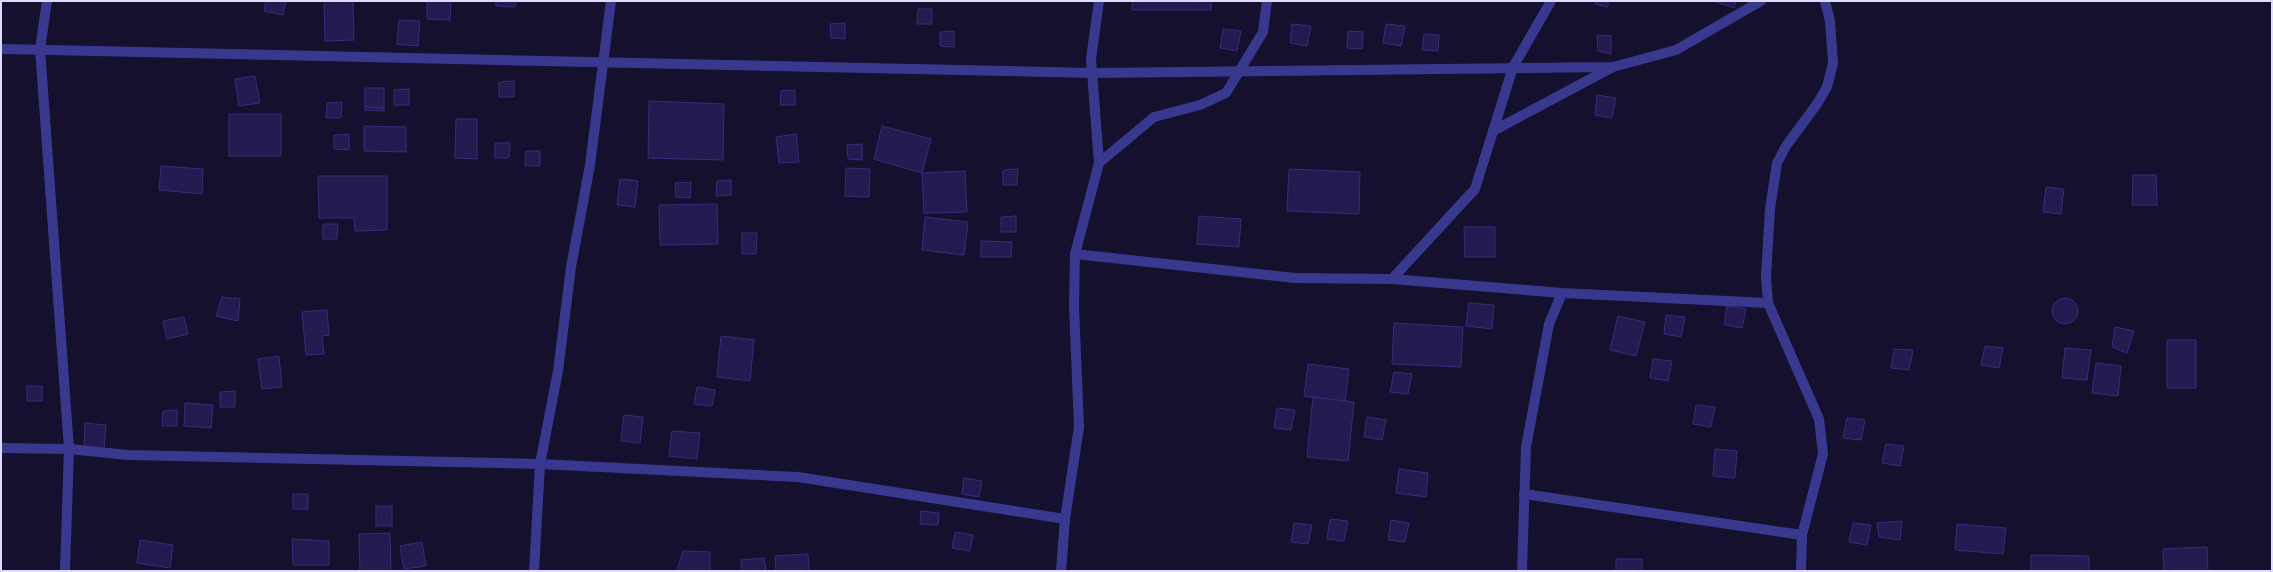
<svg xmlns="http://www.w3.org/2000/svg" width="2273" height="572" viewBox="0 0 2273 572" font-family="'Fira Sans Condensed',sans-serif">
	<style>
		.building { fill: #241a4f; stroke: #392b7d }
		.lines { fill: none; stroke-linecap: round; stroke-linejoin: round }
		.minor { stroke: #39388f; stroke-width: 10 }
	</style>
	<rect width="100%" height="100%" fill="#14102d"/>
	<g class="building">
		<polygon points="266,1 286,1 283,15 264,11"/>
		<polygon points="324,1 353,1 354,40 325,41"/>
		<polygon points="427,1 451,1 450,20 427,19"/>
		<polygon points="496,1 516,1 515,7 496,6"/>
		<rect x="1132" y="1" width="79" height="9"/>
		<polygon points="1596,1 1608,1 1608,7 1595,4"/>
		<polygon points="1714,1 1736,1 1734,8"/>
		<polygon points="918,9 932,9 932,24 917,24"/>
		<polygon points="399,20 420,21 418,46 397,44"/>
		<polygon points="845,23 845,39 831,38 830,24"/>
		<polygon points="1292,24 1311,26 1307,46 1290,43"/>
		<polygon points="1386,24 1405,26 1401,46 1383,43"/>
		<polygon points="1223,29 1241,31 1237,51 1220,48"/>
		<polygon points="954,31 954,47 940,46 940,32"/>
		<polygon points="1348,31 1363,32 1362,49 1347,48"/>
		<polygon points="1424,34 1439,35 1438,51 1422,50"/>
		<polygon points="1597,35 1611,36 1611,54 1598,51"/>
		<polygon points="255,76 260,103 239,106 235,79"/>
		<polygon points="514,81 514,97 499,97 499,82"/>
		<polygon points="365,88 384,88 384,108 365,107"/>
		<polygon points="409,89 409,105 394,105 394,90"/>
		<polygon points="795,90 795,105 780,105 781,91"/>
		<polygon points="1597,95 1616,98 1612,118 1595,115"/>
		<polygon points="649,101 724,104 723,160 648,158"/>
		<polygon points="342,102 341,118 326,118 327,103"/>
		<polygon points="365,107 384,108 384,111 365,110"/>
		<rect x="229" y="114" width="52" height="42"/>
		<polygon points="456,119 477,119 477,159 455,158"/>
		<polygon points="364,126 406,127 406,152 364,151"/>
		<polygon points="882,126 931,139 922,173 874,159"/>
		<polygon points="349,134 349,150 334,149 334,135"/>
		<polygon points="796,134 799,162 779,163 776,137"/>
		<polygon points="495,143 510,143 509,158 495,158"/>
		<polygon points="862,144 862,160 848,159 847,145"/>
		<polygon points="526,151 540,151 540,166 525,166"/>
		<polygon points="161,166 203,169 202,194 159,190"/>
		<polygon points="846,168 870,169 869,197 845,196"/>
		<polygon points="1018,169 1017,185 1003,185 1003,170"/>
		<polygon points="1289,169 1360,172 1359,214 1287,211"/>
		<polygon points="965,171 967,212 924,213 922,173"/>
		<polygon points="2133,175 2156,175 2157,205 2132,205"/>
		<polygon points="318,176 387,176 387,230 355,231 354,218 319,218"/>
		<polygon points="620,179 638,181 635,207 617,205"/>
		<polygon points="731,180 731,195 716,196 717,181"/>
		<polygon points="691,182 690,198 676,197 675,183"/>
		<polygon points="2046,187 2064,189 2061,214 2043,212"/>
		<polygon points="717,204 718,244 660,245 659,205"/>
		<polygon points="1016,216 1016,232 1001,232 1001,217"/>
		<polygon points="1199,216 1241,219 1239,247 1197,244"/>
		<polygon points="925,217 968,222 964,255 922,250"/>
		<polygon points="323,224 338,224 337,239 323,239"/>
		<polygon points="1464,227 1495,227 1495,257 1465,257"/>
		<polygon points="742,233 757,233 756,254 742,254"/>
		<polygon points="981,241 1012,242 1011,257 981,257"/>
		<polygon points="222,297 240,299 238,321 216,316"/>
		<circle cx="2065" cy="311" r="13"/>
		<polygon points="1469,303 1494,305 1492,329 1466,326"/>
		<polygon points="1727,306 1746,309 1742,328 1724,325"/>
		<polygon points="327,310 329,335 322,336 324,354 306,355 302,312"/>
		<polygon points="1666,315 1685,317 1681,337 1664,334"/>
		<polygon points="1618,316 1645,322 1636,356 1610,350"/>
		<polygon points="184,317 188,334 167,339 163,321"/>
		<polygon points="1394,323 1463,327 1461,367 1392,364"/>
		<polygon points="2115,327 2134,331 2127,353 2112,347"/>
		<polygon points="721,336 754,340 750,381 717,377"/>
		<rect x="2167" y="340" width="29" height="48"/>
		<polygon points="1985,346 2003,348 1999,368 1981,365"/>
		<polygon points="2065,348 2091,350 2087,380 2062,378"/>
		<polygon points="1894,349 1913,350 1909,370 1891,368"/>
		<polygon points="279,356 282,387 262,389 258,359"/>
		<polygon points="1653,359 1672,361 1668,381 1650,378"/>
		<polygon points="2096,363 2121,366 2118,396 2092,393"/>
		<polygon points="1308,364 1349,369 1345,402 1304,396"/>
		<polygon points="1394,372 1412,374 1408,394 1390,392"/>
		<rect x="27" y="386" width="15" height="15"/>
		<polygon points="697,387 715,390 712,406 694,404"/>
		<polygon points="235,391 235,407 220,407 220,392"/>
		<polygon points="1313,397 1354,402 1348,461 1307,457"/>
		<polygon points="185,403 213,405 211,428 184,426"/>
		<polygon points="1696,405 1715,407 1711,427 1693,424"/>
		<polygon points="1277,408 1295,410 1291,430 1274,428"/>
		<polygon points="177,410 177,426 162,426 163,411"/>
		<polygon points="624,415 643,417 640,443 621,441"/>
		<polygon points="1367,417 1386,420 1382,440 1364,437"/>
		<polygon points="1847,418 1865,420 1861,440 1843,438"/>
		<polygon points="85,423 106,425 104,449 84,448"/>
		<polygon points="672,431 700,433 697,459 669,456"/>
		<polygon points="1886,444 1904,446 1900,466 1882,463"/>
		<polygon points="1715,449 1737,451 1735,478 1713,476"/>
		<polygon points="1399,469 1428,473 1426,497 1396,493"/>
		<polygon points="964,478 982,481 979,497 962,494"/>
		<rect x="293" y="494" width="15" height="15"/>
		<rect x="376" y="506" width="16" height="20"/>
		<polygon points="921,511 939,513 938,525 920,524"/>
		<polygon points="1330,519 1348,521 1344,541 1327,539"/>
		<polygon points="1391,520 1409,523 1405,542 1388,540"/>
		<polygon points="1902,521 1900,540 1879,537 1877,523"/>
		<polygon points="1294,523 1312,525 1308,544 1291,542"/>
		<polygon points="1853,523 1871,525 1867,545 1849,542"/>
		<polygon points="1957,524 2006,528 2003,554 1955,550"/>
		<polygon points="955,532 973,535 970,551 952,548"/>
		<polygon points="390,533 391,571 360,571 359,534"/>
		<polygon points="292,539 329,541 329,565 293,565"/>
		<polygon points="140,540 173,545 170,568 137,563"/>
		<polygon points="422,542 426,566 404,569 400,546"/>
		<polygon points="2207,547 2208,571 2164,571 2163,549"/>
		<polygon points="683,551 710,552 710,571 677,571"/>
		<polygon points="808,554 809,571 776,571 775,556"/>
		<polygon points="2031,555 2089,556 2089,571 2031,571"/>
		<polygon points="764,558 766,571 742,571 741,560"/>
		<rect x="1616" y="559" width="26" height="12"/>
	</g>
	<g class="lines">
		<g class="minor">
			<polyline points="47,1 40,49 69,449 65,571"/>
			<polyline points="1,49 1093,73 1613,67 1676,50 1761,1"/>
			<polyline points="1493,131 1611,68"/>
			<polyline points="1099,163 1154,117 1200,105 1226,93 1263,32 1267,1"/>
			<polyline points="1075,254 1295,278 1392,279 1562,293 1768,303"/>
			<polyline points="1392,279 1475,189 1513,67 1551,1"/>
			<polyline points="1,448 69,449 128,455 540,464 798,477 1065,519"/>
			<polyline points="1524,494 1802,535"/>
			<polyline points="534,571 540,464 558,371 571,267 590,165 611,1"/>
			<polyline points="1061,571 1065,519 1079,427 1074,306 1075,254 1099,163 1091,59 1099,1"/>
			<polyline points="1522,571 1526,447 1549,324 1562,293"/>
			<polyline points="1801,571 1802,535 1823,454 1819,419 1768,303 1766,276 1770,209 1777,163 1786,146 1817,104 1827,87 1833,63 1830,21 1825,1"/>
		</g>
	</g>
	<rect width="2273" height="572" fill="none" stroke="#dfdbff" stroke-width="4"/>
</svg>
